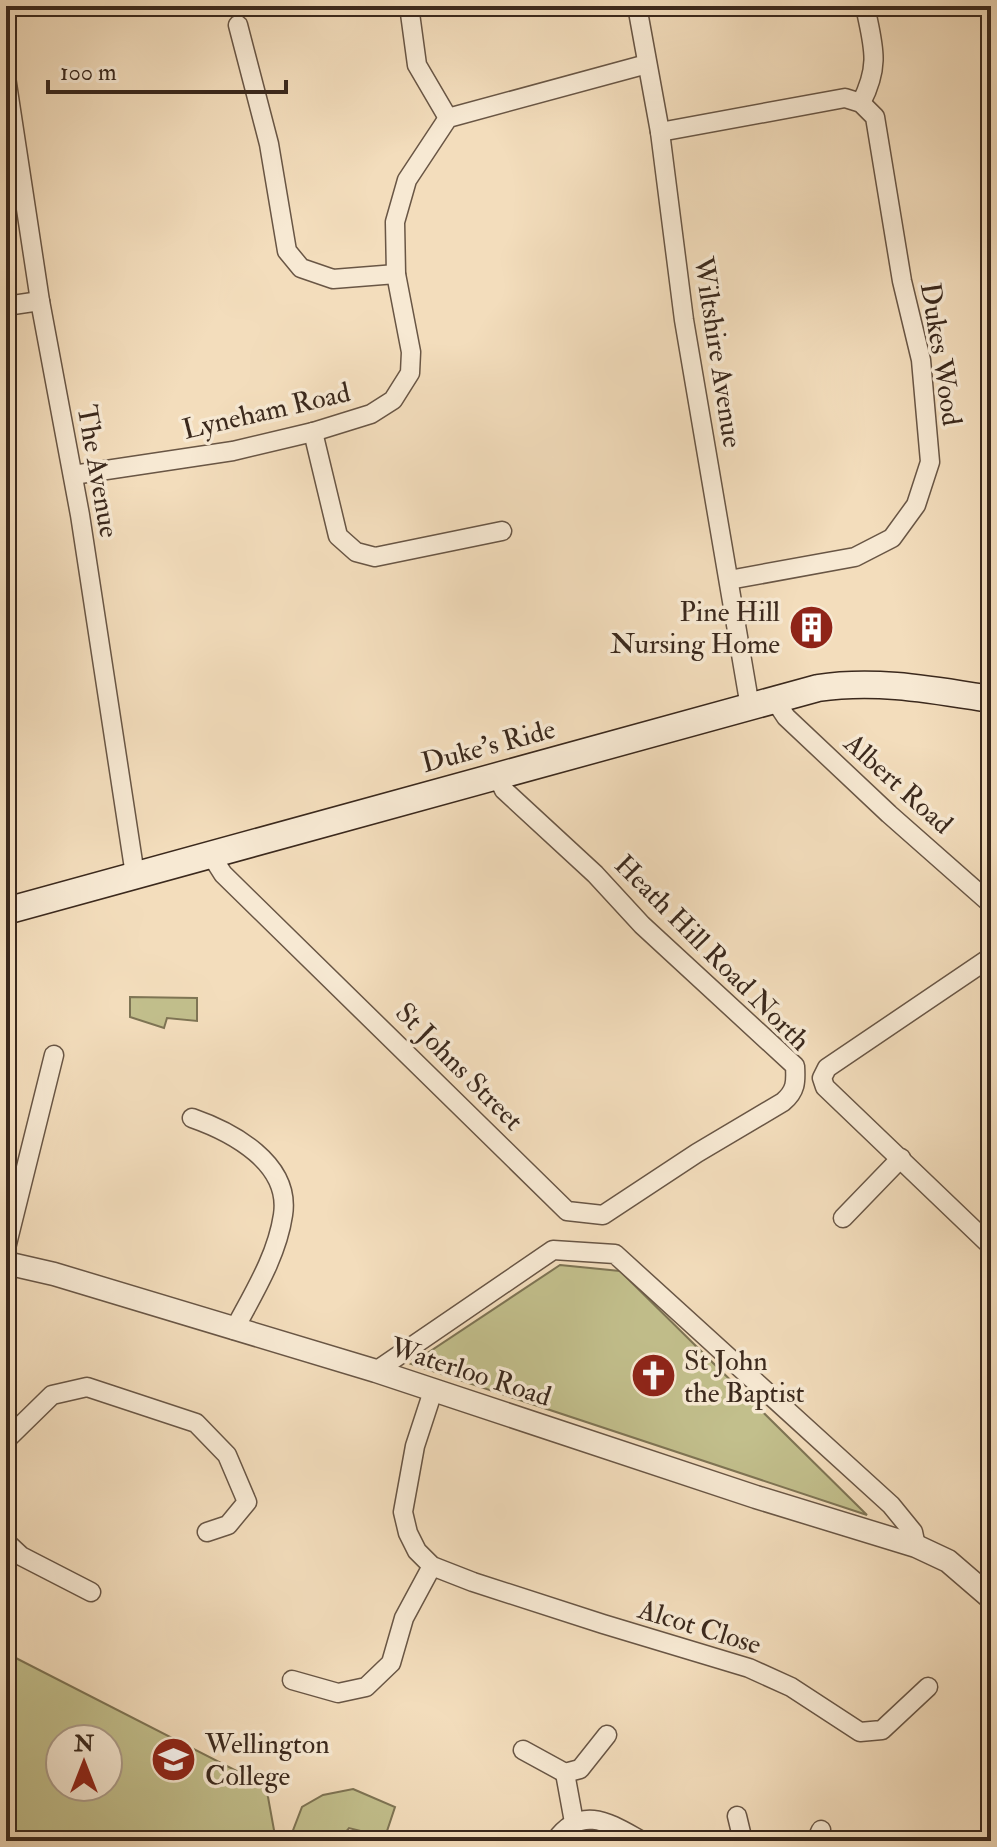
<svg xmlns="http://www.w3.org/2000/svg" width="997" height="1847" viewBox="0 0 997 1847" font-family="'IM FELL Double Pica',serif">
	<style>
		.green { fill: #c2bf8c; stroke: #7e7454; stroke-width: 2; fill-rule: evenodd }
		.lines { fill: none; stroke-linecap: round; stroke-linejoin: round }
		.minor-casing { stroke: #695645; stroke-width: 21 }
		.tertiary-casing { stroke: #695645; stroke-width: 25 }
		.secondary-casing { stroke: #3b291d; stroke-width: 29 }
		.minor { stroke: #f7e9d3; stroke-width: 18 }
		.tertiary { stroke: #f7e9d3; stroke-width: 22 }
		.secondary { stroke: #f7e9d3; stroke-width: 26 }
		.labels { text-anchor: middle; stroke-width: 7; stroke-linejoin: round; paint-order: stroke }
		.street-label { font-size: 28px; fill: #3b291d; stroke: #f7e9d3 }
		.poi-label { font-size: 28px; fill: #3b291d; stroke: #f7e9d3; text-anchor: start }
	</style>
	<rect width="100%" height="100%" fill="#f3ddbc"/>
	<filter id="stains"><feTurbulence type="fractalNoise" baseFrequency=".0025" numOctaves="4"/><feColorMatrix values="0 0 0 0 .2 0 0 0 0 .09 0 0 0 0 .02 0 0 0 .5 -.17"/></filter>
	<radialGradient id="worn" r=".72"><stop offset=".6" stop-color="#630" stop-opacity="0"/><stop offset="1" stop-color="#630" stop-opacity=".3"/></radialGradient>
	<g class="green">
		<polygon points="130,997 197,998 197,1021 167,1018 164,1028 130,1017"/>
		<polygon points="560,1265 620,1271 867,1515 411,1364"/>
		<path d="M6,1653L266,1786L276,1841H6ZM60,1739H108V1787H60Z"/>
		<polygon points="353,1789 395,1807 385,1837 349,1828 339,1840 292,1833 302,1807 323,1795"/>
	</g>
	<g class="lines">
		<defs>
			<g id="minor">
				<polyline points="409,6 417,65 448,118"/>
				<polyline points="637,6 660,132 684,320 750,707"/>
				<polyline points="238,25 269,144 287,251 301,268 333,279 396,274"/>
				<polyline points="6,77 40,301 80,515 135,875"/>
				<path d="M861,103C881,64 873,46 865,6"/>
				<polyline points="660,132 845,98 861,103 875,117 902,281 921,360 930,462 916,505 892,538 855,557 729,580"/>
				<polyline points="6,306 40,301"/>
				<polyline points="313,432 338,536 356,552 375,557 502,531"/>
				<polyline points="73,475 233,451 313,432 371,414 393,400 410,373 411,352 396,274 395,222 407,180 448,118 647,64"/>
				<polyline points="774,699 786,717 889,814 991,904"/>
				<path d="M211,855L223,874L567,1211L603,1215L697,1153L783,1102C796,1091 796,1082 795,1066L642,925L595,874L504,790L497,776"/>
				<polyline points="991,957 827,1068 822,1078 825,1087 991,1246"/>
				<path d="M192,1118C232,1132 291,1163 283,1215C277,1256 253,1294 234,1330"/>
				<polyline points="843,1218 901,1158"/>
				<polyline points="6,1248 54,1055"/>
				<polyline points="376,1371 553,1250 615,1254 891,1505 913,1532 916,1546"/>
				<polyline points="433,1391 415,1446 403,1512 408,1533 417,1551 432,1566 473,1582 603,1624 749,1668 791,1687 860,1732 882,1730 928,1687"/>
				<polyline points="6,1440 52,1395 87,1387 196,1423 227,1455 247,1502 228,1525 207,1532"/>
				<polyline points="6,1542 21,1556 91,1592"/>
				<polyline points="292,1680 338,1693 366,1687 391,1663 404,1618 432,1566"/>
				<polyline points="523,1750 565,1773 580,1769 607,1735"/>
				<polyline points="565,1773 574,1822"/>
				<polyline points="737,1816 743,1841"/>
				<path d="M555,1841C582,1803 611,1824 642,1841"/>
				<polyline points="816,1841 821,1830"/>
			</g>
			<polyline id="tertiary" points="6,1263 54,1274 376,1371 756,1497 916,1546 948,1561 991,1598"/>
			<path id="secondary" d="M6,911L818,688C877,679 933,690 991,699"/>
		</defs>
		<use href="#minor" class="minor-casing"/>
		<use href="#tertiary" class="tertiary-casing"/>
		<use href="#secondary" class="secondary-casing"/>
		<use href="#minor" class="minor"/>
		<use href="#tertiary" class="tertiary"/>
		<use href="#secondary" class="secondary"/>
	</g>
	<defs>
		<symbol id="building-disc" viewBox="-11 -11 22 22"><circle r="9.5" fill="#8f2418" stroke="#f7e9d3"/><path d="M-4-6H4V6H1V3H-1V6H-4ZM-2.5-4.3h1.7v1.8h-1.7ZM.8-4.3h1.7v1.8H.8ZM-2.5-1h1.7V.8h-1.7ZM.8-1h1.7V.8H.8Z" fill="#fff"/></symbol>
		<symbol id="church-disc" viewBox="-11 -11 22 22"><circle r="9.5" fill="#8f2418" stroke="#f7e9d3"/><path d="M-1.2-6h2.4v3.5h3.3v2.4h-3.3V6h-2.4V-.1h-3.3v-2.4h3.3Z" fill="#fff"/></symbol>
		<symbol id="school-disc" viewBox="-11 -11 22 22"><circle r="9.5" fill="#8f2418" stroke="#f7e9d3"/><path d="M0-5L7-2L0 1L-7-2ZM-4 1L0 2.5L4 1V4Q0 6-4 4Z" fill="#fff"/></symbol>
	</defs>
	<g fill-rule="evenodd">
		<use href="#building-disc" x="786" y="602" width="51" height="51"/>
		<use href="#church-disc" x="628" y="1350" width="51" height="51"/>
		<use href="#school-disc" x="148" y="1734" width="51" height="51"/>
	</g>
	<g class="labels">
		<g class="street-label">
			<text transform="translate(719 352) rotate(81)" y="10">Wiltshire Avenue</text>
			<text transform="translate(942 354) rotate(81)" y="10">Dukes Wood</text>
			<text transform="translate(266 410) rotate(-13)" y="10">Lyneham Road</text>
			<text transform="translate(99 471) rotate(80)" y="10">The Avenue</text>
			<text transform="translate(488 745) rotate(-15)" y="10">Duke's Ride</text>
			<text transform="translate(899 783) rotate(42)" y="10">Albert Road</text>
			<text transform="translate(713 952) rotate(45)" y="10">Heath Hill Road North</text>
			<text transform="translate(460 1066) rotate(45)" y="10">St Johns Street</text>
			<text transform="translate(471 1371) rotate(18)" y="10">Waterloo Road</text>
			<text transform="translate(700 1626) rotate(17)" y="10">Alcot Close</text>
		</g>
		<g class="poi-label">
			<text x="780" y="621" text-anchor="end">Pine Hill<tspan x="780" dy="32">Nursing Home</tspan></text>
			<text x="684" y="1370">St John<tspan x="684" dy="32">the Baptist</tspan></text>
			<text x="205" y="1753">Wellington<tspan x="205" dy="32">College</tspan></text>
		</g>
	</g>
	<rect width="997" height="1847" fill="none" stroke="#f3ddbc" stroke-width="32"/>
	<rect x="8" y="8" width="981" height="1831" fill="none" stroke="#3b291d" stroke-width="4"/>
	<rect x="16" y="16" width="965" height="1815" fill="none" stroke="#3b291d" stroke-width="2"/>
	<g transform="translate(84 1763)"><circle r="38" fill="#f7e9d3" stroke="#ac9c8a" stroke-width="2"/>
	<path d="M0-6L14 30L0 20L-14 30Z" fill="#8f2418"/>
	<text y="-12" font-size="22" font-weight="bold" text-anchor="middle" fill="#3b291d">N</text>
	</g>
	<path d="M48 80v12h238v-12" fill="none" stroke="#3b291d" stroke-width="4"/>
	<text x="60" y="80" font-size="24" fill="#3b291d" stroke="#f7e9d3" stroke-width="6" paint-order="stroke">100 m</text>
	<rect width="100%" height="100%" filter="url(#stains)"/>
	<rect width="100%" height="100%" fill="url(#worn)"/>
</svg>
